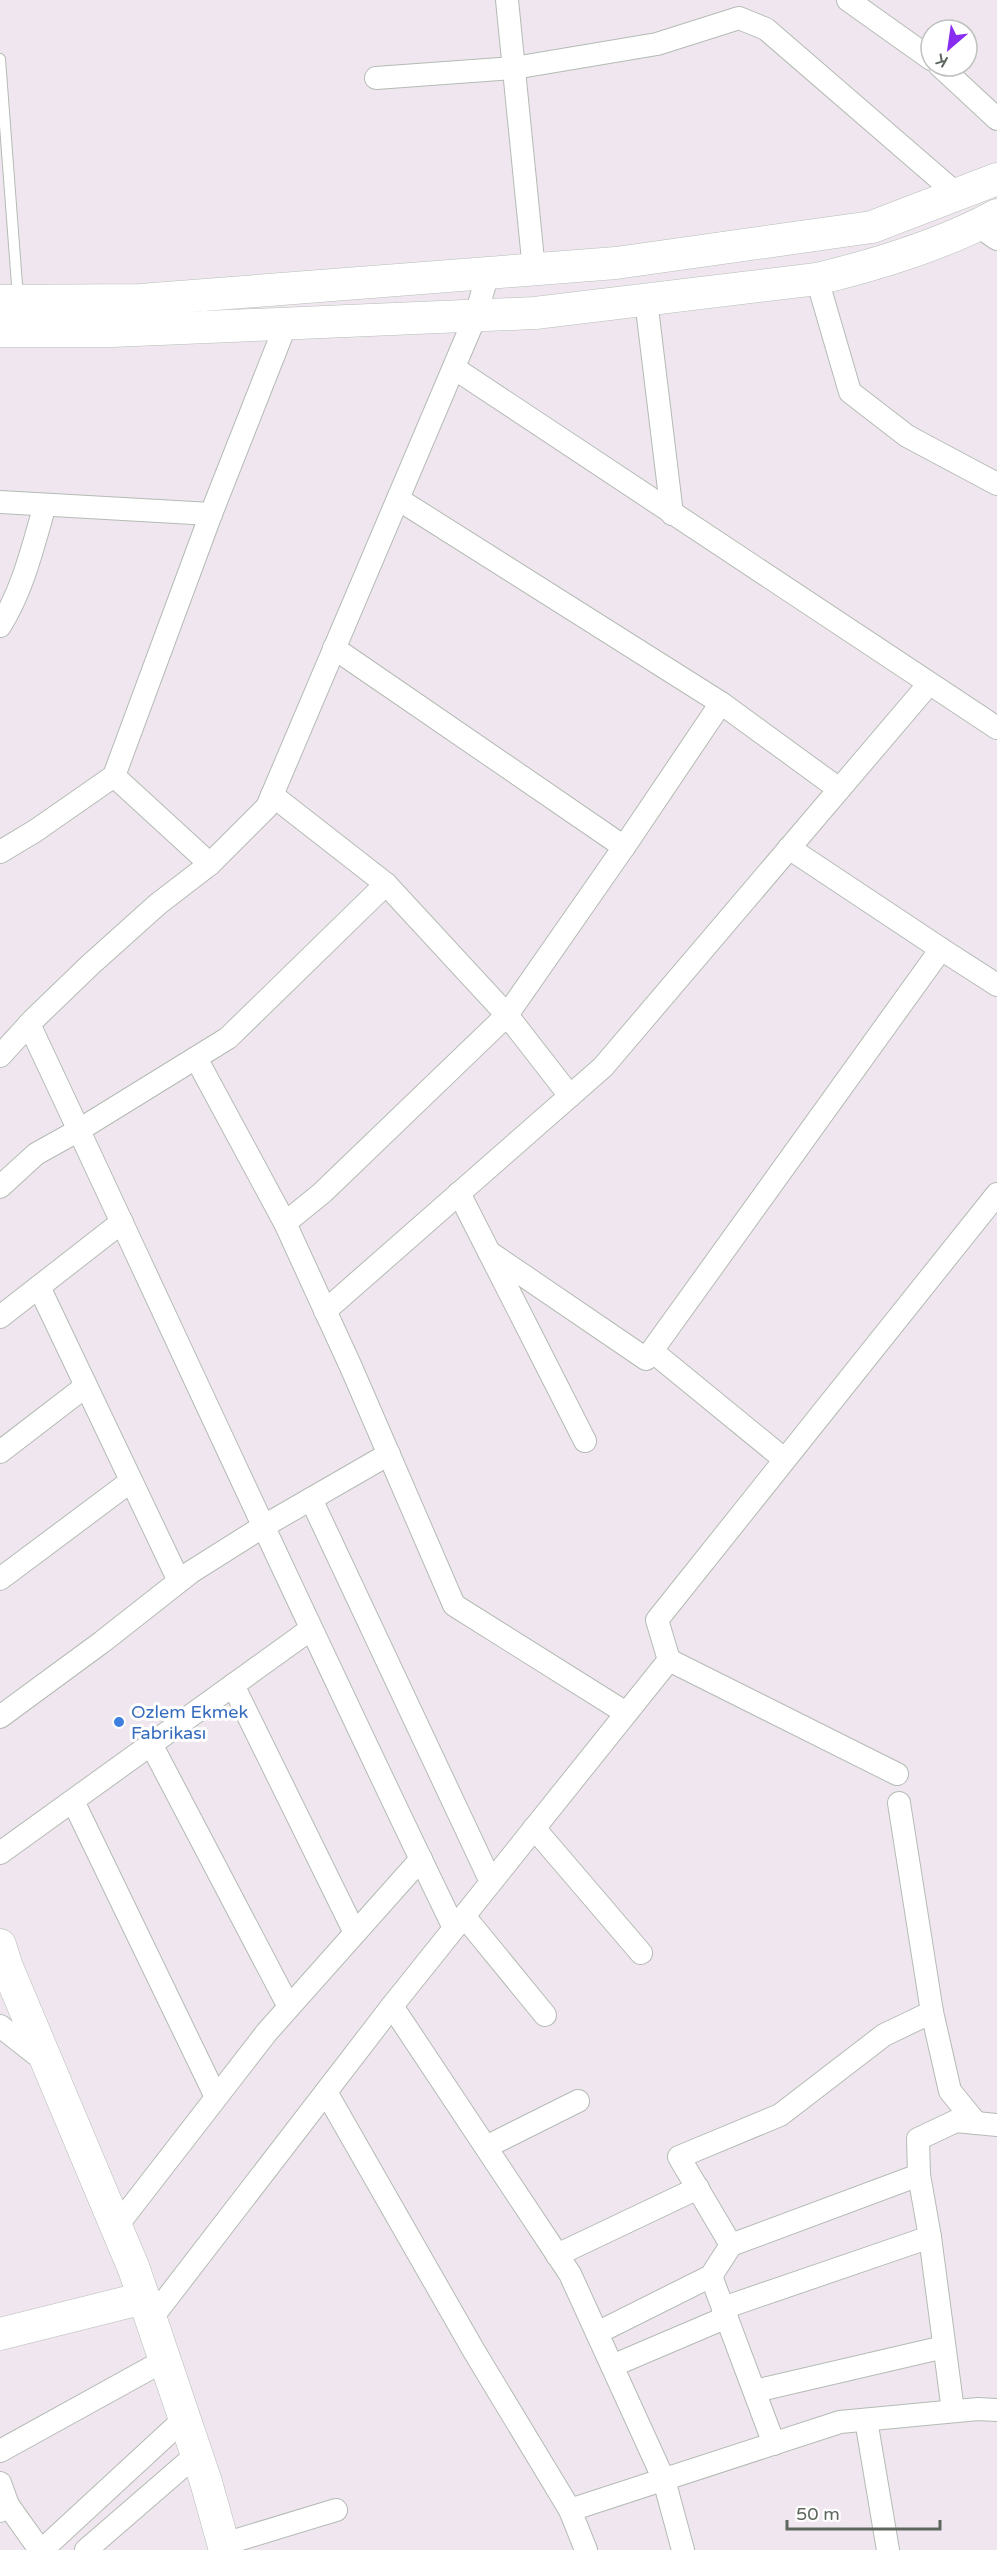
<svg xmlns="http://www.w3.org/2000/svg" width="997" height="2550" viewBox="0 0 997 2550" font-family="'Varela Round',sans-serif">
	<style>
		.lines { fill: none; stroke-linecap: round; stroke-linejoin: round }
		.service-casing { stroke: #b4bbb4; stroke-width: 12 }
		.minor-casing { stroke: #b4bbb4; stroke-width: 24 }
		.secondary-casing { stroke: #b5beb5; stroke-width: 33 }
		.service { stroke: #fff; stroke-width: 10 }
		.minor { stroke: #fff; stroke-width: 22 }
		.secondary { stroke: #fff; stroke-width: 32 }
		.shop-dot { fill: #3f7fe0; stroke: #fff; stroke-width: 2 }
		.labels { text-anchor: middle; stroke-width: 6; stroke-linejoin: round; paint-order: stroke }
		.shop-label { font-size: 18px; fill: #366cbe; stroke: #fff; text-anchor: start }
	</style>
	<rect width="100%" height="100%" fill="#f0e6ef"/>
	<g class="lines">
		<defs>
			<polyline id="service" points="0,59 18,298"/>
			<g id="minor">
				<polyline points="507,0 534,270"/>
				<polyline points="848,0 931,59"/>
				<polyline points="940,66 997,119"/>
				<polyline points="376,78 514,68 657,44 739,18 766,29 958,195"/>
				<polyline points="978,226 997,239"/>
				<polyline points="817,279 850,392 907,436 997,484"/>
				<polyline points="646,300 672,514"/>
				<polyline points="454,368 997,728"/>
				<polyline points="398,499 721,703 839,789"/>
				<polyline points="0,502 211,514"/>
				<path d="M0,626C23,590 33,546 45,505"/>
				<polyline points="272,795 386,884 507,1015 570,1096"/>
				<polyline points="624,847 721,703"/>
				<polyline points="789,848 941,949"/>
				<polyline points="0,852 35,831 114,776"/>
				<polyline points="210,864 114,776 211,514 286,324"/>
				<path d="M29,1024C171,1326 309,1629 454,1928"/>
				<polyline points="0,1056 33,1020 90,965 158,904 210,864 267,807 476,315 488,273"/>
				<polyline points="196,1058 285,1223 351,1367 454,1605 626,1713"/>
				<polyline points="0,1187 36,1154 79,1130 228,1038 386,884"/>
				<polyline points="459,1193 585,1441"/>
				<polyline points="285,1223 322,1193 507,1015 624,847 334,648"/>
				<polyline points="489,1252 646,1359 941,949 997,985"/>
				<polyline points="39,1287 179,1581"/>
				<polyline points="325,1311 603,1067 928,685"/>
				<polyline points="0,1317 122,1222"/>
				<polyline points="652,1351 784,1459"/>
				<polyline points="0,1452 86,1386"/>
				<polyline points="311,1499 491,1882"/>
				<polyline points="0,1579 131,1481"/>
				<polyline points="669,1660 657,1620 997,1194"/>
				<polyline points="233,1685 355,1933"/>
				<polyline points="0,1717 102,1642 191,1572 264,1526 389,1454"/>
				<polyline points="151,1744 289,2007"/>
				<polyline points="73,1801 216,2097"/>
				<polyline points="899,1803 932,2012 950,2091 976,2123"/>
				<polyline points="534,1828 641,1953"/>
				<polyline points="0,1853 311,1629"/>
				<polyline points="464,1916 545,2015"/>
				<polyline points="392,2006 570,2274 664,2480 683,2550"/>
				<polyline points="0,2026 46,2062"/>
				<polyline points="326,2092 474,2351 570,2510"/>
				<polyline points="486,2147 578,2101"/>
				<polyline points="116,2227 267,2032 421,1859"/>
				<polyline points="731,2245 679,2157 780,2115 884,2035 932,2012"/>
				<polyline points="557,2255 698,2188"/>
				<polyline points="711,2276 774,2444"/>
				<polyline points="723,2308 930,2237"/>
				<polyline points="151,2319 392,2006 669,1660 897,1774"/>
				<polyline points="597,2333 711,2276 731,2245 919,2175"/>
				<polyline points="612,2366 727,2317"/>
				<polyline points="755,2391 944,2347"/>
				<polyline points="953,2411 930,2237 919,2175 918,2139 956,2121 997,2125"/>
				<polyline points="866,2420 888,2550"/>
				<polyline points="0,2451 165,2360"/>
				<polyline points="0,2483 8,2505"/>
				<polyline points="0,2511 8,2505 40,2550"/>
				<polyline points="224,2544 336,2510"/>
				<polyline points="42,2550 185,2418"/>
				<polyline points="86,2550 197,2454"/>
				<polyline points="586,2550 570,2510 840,2422 978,2409 997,2410"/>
			</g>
			<g id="secondary">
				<polyline points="0,301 140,300 616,263 872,227 997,179"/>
				<path d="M0,331H112L535,313L817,279C875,265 944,244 997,215"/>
				<polyline points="0,1945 7,1967 134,2269 206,2482 225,2550"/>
				<polyline points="0,2334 144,2298"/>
			</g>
		</defs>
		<use href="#service" class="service-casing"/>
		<use href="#minor" class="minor-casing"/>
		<use href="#secondary" class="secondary-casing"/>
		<use href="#service" class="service"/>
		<use href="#minor" class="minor"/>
		<use href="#secondary" class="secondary"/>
	</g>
	<circle class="shop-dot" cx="119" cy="1722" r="6"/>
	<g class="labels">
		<g class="shop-label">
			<text x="131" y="1718">Ozlem Ekmek<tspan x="131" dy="21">Fabrikası</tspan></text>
		</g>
	</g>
	<g transform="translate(949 48) rotate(209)"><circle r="28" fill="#ffffff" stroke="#bfc2bf" stroke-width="1.5"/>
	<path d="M0-4.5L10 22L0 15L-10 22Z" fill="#882df0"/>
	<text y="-9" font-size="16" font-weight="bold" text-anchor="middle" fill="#5e675e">K</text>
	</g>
	<path d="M787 2520v9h153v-9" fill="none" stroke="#5e675e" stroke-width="3"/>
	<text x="796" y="2520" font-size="18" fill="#5e675e" stroke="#ffffff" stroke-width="4.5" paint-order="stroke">50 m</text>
</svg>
